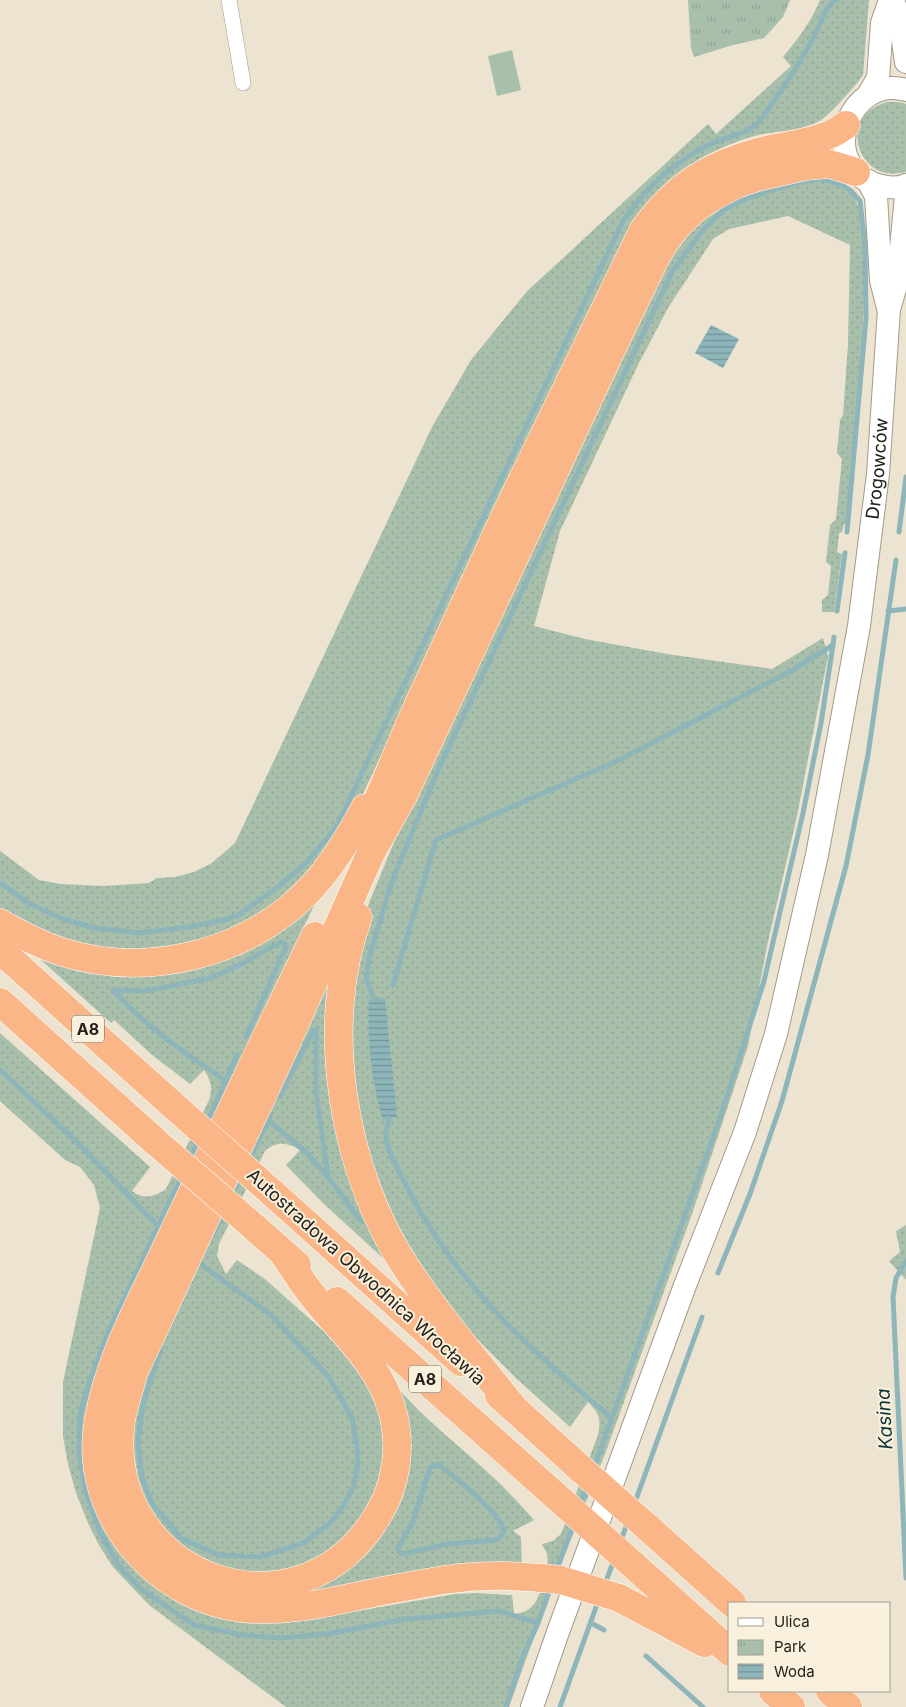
<svg xmlns="http://www.w3.org/2000/svg" width="906" height="1707" viewBox="0 0 906 1707" font-family="Inter,sans-serif">
	<style>
		.grass { fill: url(#grass-dots) }
		.park { fill: url(#park-tufts) }
		.pitch { fill: #a8bfab }
		.water { fill: url(#water-rules) }
		.lines { fill: none; stroke-linecap: round; stroke-linejoin: round }
		.stream { stroke: #8db5ba; stroke-width: 5 }
		.street-casing { stroke: #a39b8a; stroke-width: 16 }
		.secondary-casing { stroke: #a39b8a; stroke-width: 24 }
		.highway-casing { stroke: #fff; stroke-width: 29 }
		.street { stroke: #fff; stroke-width: 15 }
		.secondary { stroke: #fff; stroke-width: 22 }
		.highway { stroke: #fab687; stroke-width: 28 }
		.highway-bridge-casing { stroke: #fff; stroke-width: 29; stroke-linecap: butt }
		.highway-bridge { stroke: #fab687; stroke-width: 28 }
		.labels { text-anchor: middle; stroke-width: 4; stroke-linejoin: round; paint-order: stroke }
		.shield { fill: #f9f1dd; stroke: #645f54; stroke-width: 1 }
		.shield-label { font-size: 16px; font-weight: bold; fill: #24211a }
		.street-label { font-size: 18px; fill: #24211a; stroke: #f9f1dd }
		.water-label { font-size: 19px; font-style: italic; fill: #0e353a; stroke: #f9f1dd }
	</style>
	<defs>
		<pattern id="grass-dots" width="8" height="8" patternUnits="userSpaceOnUse" patternTransform="scale(1.25)"><rect width="8" height="8" fill="#a8bfab"/><path d="M2 2h.1M6 6h.1" fill="none" stroke="#90a493" stroke-width="1.8" stroke-linecap="round"/></pattern>
		<pattern id="park-tufts" width="24" height="20" patternUnits="userSpaceOnUse" patternTransform="scale(1.25)"><rect width="24" height="20" fill="#a8bfab"/><path d="M3 7l-1-3M5 7V3M7 7l1-3M15 17l-1-3M17 17v-4M19 17l1-3" fill="none" stroke="#90a493"/></pattern>
		<pattern id="water-rules" width="6" height="5" patternUnits="userSpaceOnUse" patternTransform="scale(1.25)"><rect width="6" height="5" fill="#8db5ba"/><path d="M0 2.5h6" fill="none" stroke="#739396"/></pattern>
	</defs>
	<rect width="100%" height="100%" fill="#ece3d0"/>
	<g class="grass">
		<path d="M820,0H869L863,75L858,82C849,92 832,113 821,120C803,131 778,131 758,135C721,145 679,166 654,196C645,207 637,218 629,230L362,796L303,882L242,927L158,952L78,946L0,911V851L39,880L60,884L103,886L149,883L157,878L175,877L194,872L212,863L235,843L432,427L471,360L528,290L548,272L708,124L716,134L791,66L783,57C798,39 811,22 820,0Z"/>
		<path d="M886,102H898L906,104V172C898,173 891,175 883,172C859,165 849,133 866,114C871,108 879,105 886,102Z"/>
		<path d="M830,148V152C743,168 695,176 645,256C630,286 617,318 603,348C573,412 542,476 512,540C415,746 320,952 227,1160C221,1174 216,1188 209,1202C203,1213 196,1223 190,1234C177,1261 164,1290 151,1317C135,1352 115,1391 113,1430C110,1472 121,1509 147,1541C166,1565 195,1581 224,1589C301,1607 383,1558 402,1481C410,1448 405,1414 393,1382C422,1418 460,1446 494,1478C508,1491 521,1506 534,1520L513,1531L521,1537L522,1566C486,1565 450,1568 414,1575C346,1587 280,1611 210,1591C157,1576 116,1526 106,1472C103,1457 104,1441 105,1426C108,1388 124,1352 139,1317C149,1296 158,1275 168,1254C178,1234 190,1214 200,1193C221,1150 238,1106 258,1062C289,996 320,930 354,866L639,255C648,241 656,227 667,214C708,167 772,156 830,148Z"/>
		<path d="M804,176L806,183C821,180 841,181 852,194C880,225 851,471 847,523L844,524L842,532L839,533L837,552L842,554L834,612H822V600L828,595L831,566L826,562L830,525L836,519L842,459L837,453L840,420L843,415L848,345L850,245L788,216L729,229L713,239L668,308L638,365L560,531L534,626L585,639L667,654L772,669L823,638L828,656L797,816L767,946L748,1046L692,1214L605,1454L550,1592L509,1707H286L149,1605L113,1567L100,1547L88,1523L76,1493L68,1464L63,1436V1382L100,1208L94,1185L80,1167L65,1160L0,1101V1033L150,1167L132,1191C144,1200 154,1197 166,1189L209,1100C213,1088 211,1080 204,1070L190,1084L151,1054L114,1020L111,1023L40,959L43,955L130,971L321,891L175,1196L179,1199L106,1352L134,1565L356,1605L357,1611L455,1594L476,1593L512,1595L514,1614C535,1613 540,1595 544,1578C546,1570 549,1562 547,1554C546,1551 543,1547 542,1544L553,1541L561,1534L598,1435C601,1419 600,1414 588,1402L570,1427L516,1378L459,1321L410,1257L363,1146L348,1048L360,934L369,903L406,813L600,394L682,237L724,201Z"/>
		<path d="M341,947L334,1011L395,1269L325,1205L286,1165L300,1150C288,1142 276,1141 265,1151L219,1244L217,1256L226,1274L237,1260L266,1280L321,1329L326,1325L352,1355L383,1412L386,1463L365,1517L322,1558L269,1575L212,1566L163,1532L140,1491L132,1441L135,1411L144,1379Z"/>
		<polygon points="906,1225 906,1280 889,1261 900,1252 896,1231"/>
	</g>
	<polygon class="park" points="688,0 790,0 783,17 764,38 733,45 694,57 691,48"/>
	<polygon class="pitch" points="512,50 521,90 497,96 488,56"/>
	<g class="water">
		<polygon points="711,325 739,339 723,368 695,353"/>
		<path d="M385,998L397,1117L383,1121C371,1079 367,1042 369,999Z"/>
	</g>
	<g class="lines">
		<g class="stream">
			<polyline points="899,532 906,477"/>
			<polyline points="837,611 845,553"/>
			<polyline points="888,611 906,609"/>
			<path d="M0,883L30,904L63,919L95,928L139,933L189,927L225,920L240,914L278,887L308,861L337,826L623,221C647,186 675,161 713,143C728,136 747,134 759,122C781,91 803,60 819,26C823,17 827,5 836,0"/>
			<polyline points="393,985 436,840 617,761 789,672 833,645 834,637"/>
			<polyline points="374,999 366,978 370,954 392,881 439,768 673,270 703,230 725,209 750,197 795,183 820,179 841,184 851,191 860,201 865,245 866,318 847,532"/>
			<polyline points="0,1070 76,1141 159,1227"/>
			<path d="M226,1081C186,1054 145,1026 113,990L145,991L211,978L243,963L281,942L285,944V949L246,1037"/>
			<polyline points="280,1096 313,1031 316,1030 316,1092 328,1177"/>
			<polyline points="270,1115 268,1120 307,1153 328,1177 360,1220"/>
			<path d="M389,1118C388,1124 386,1131 386,1137C387,1152 401,1175 408,1189C456,1284 531,1351 612,1418"/>
			<polyline points="207,1123 237,1055"/>
			<polyline points="249,1160 268,1120"/>
			<polyline points="189,1161 199,1139"/>
			<polyline points="182,1176 108,1333 89,1383 80,1415 79,1454 85,1489 99,1530 119,1566 141,1589 194,1625 242,1635 282,1638 327,1634 406,1619 499,1611 538,1623"/>
			<polyline points="231,1196 241,1177"/>
			<polyline points="213,1235 224,1211"/>
			<polyline points="906,1261 896,1278 893,1297 906,1578"/>
			<polyline points="718,1273 750,1194 782,1101 846,866 868,755 896,560"/>
			<polyline points="161,1348 143,1404 138,1442 142,1478 153,1505 181,1538 218,1555 260,1557 304,1543 331,1522 343,1506 354,1485 358,1463 357,1446 352,1418 329,1377 271,1315 199,1263"/>
			<path d="M438,1464C454,1477 502,1513 504,1532L499,1538L495,1540L448,1544L403,1554L399,1552L398,1548L413,1521L430,1468Z"/>
			<polyline points="594,1468 721,1115 764,981 803,813 821,723 833,645"/>
			<polyline points="634,1505 702,1317"/>
			<polyline points="580,1506 587,1486"/>
			<polyline points="620,1542 628,1522"/>
			<polyline points="556,1572 574,1523"/>
			<polyline points="605,1584 614,1560"/>
			<polyline points="591,1623 604,1630"/>
			<polyline points="646,1656 703,1707"/>
			<polyline points="506,1707 521,1661 538,1623 551,1587"/>
			<polyline points="560,1707 599,1599"/>
		</g>
		<defs>
			<polyline id="street" points="229,0 243,83"/>
			<g id="secondary">
				<polyline points="893,0 900,20 906,62"/>
				<path d="M906,90C851,74 817,160 872,183C883,187 895,190 906,185"/>
				<polyline points="868,95 878,78 882,23 890,0"/>
				<polyline points="868,181 876,196 881,280 888,308"/>
				<path id="s1" d="M532,1707L558,1632L684,1288L745,1132L776,1034L817,855L859,626L878,474L889,309L898,279L906,196"/>
			</g>
			<g id="highway">
				<path d="M365,831L412,719L507,512L643,231C677,183 714,162 771,149C789,145 809,143 826,136C834,134 840,129 846,125"/>
				<path d="M358,917C318,1026 343,1173 407,1269C439,1317 477,1362 513,1407"/>
				<path d="M0,923C19,934 41,945 62,952C149,979 250,954 313,886C334,863 350,836 365,808"/>
				<path d="M315,936C266,1037 218,1138 170,1240C143,1299 108,1358 98,1424C84,1512 153,1597 241,1608C290,1614 340,1599 388,1590C421,1584 457,1576 491,1576C508,1575 524,1577 541,1578"/>
				<polyline points="0,950 175,1107"/>
				<polyline points="0,1002 157,1143"/>
				<polyline points="270,1191 461,1362"/>
				<polyline points="254,1227 297,1265"/>
				<path d="M283,1253C293,1267 302,1283 313,1296C342,1333 379,1363 392,1410C402,1445 397,1484 378,1515C300,1647 108,1580 120,1429C121,1411 129,1392 133,1374L276,1066L370,855L403,796L611,350L655,259L664,243L678,225L696,208L712,197L737,184L758,177L806,166L829,164L856,172"/>
				<polyline points="337,1301 567,1506"/>
				<polyline points="499,1395 582,1470"/>
				<polyline points="646,1526 732,1603"/>
				<polyline points="631,1563 730,1652"/>
				<polyline points="619,1598 704,1643"/>
				<polyline points="773,1691 791,1707"/>
				<polyline points="830,1691 848,1707"/>
			</g>
		</defs>
		<use href="#street" class="street-casing"/>
		<use href="#secondary" class="secondary-casing"/>
		<use href="#highway" class="highway-casing"/>
		<use href="#street" class="street"/>
		<use href="#secondary" class="secondary"/>
		<use href="#highway" class="highway"/>
		<defs>
			<g id="highway-bridge">
				<polyline points="175,1107 270,1191"/>
				<polyline points="157,1143 254,1227"/>
				<polyline points="582,1470 646,1526"/>
				<polyline points="567,1506 631,1563"/>
				<polyline points="541,1578 561,1580 619,1598"/>
			</g>
		</defs>
		<use href="#highway-bridge" class="highway-bridge-casing"/>
		<use href="#highway-bridge" class="highway-bridge"/>
	</g>
	<g class="labels">
		<g class="shield">
			<rect x="72" y="1015.5" width="32" height="27" rx="4"/>
			<rect x="409" y="1365.5" width="32" height="27" rx="4"/>
		</g>
		<g class="shield-label">
			<text x="88" y="1035">A8</text>
			<text x="425" y="1385">A8</text>
		</g>
		<g class="street-label">
			<text dy="6" stroke="none"><textPath href="#s1" startOffset="1291">Drogowców</textPath></text>
			<text transform="translate(366 1277) rotate(42)" y="6">Autostradowa Obwodnica Wrocławia</text>
		</g>
		<g class="water-label">
			<text transform="translate(884 1419) rotate(-93)" y="7">Kasina</text>
		</g>
	</g>
	<rect x="728" y="1602" width="162" height="90" fill="#f9f1dd" stroke="#a49e8f"/>
	<rect x="738" y="1618" width="25" height="8" fill="#ffffff" stroke="#a49e8f"/>
	<text x="774" y="1627" font-size="15" fill="#24211a">Ulica</text>
	<rect x="738" y="1640" width="25" height="15" fill="url(#park-tufts)" stroke="#a49e8f"/>
	<text x="774" y="1652" font-size="15" fill="#24211a">Park</text>
	<rect x="738" y="1664" width="25" height="15" fill="url(#water-rules)" stroke="#a49e8f"/>
	<text x="774" y="1677" font-size="15" fill="#24211a">Woda</text>
</svg>
